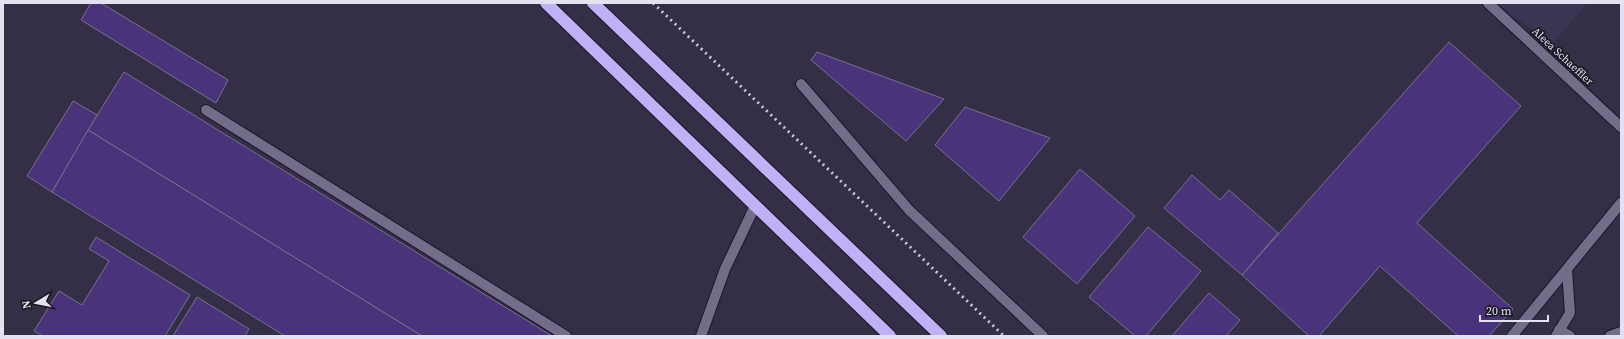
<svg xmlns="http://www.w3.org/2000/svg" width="1624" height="339" viewBox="0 0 1624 339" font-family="'Source Serif 4',serif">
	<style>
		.built { fill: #3c3453 }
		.building { fill: #49337a; stroke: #77718d }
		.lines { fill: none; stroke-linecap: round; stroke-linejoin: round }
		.lane-casing { stroke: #1b152c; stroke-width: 12 }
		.highway-casing { stroke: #1b152c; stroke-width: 14 }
		.lane { stroke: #736d89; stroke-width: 10 }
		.highway { stroke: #c0b0f6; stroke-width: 12 }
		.rail { stroke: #cbc8d9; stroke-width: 3; stroke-dasharray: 2 4; stroke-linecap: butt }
		.labels { text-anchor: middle; stroke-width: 3.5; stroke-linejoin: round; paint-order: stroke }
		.street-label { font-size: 11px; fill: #e4e1f1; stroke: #1a1823 }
	</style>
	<rect width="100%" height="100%" fill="#342e46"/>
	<polygon class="built" points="1497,3 1587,3 1552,45"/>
	<g class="building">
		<polygon points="91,3 101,3 228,80 216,103 81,20"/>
		<polygon points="1449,42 1521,106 1417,223 1513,309 1489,336 1458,336 1380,266 1319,336 1309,336 1242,275"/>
		<polygon points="817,52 944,99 906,141 811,60"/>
		<polygon points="124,72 552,336 422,336 88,130"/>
		<polygon points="73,101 97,115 52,192 27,176"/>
		<polygon points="965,107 1050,138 999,201 935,145"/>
		<polygon points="88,130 422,336 285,336 52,192"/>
		<polygon points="1080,169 1135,216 1077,284 1023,237"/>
		<polygon points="1192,175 1220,200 1229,190 1278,233 1242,275 1164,208"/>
		<polygon points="1148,227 1201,271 1146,336 1135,336 1089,297"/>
		<polygon points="96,237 190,295 165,336 43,336 34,331 59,291 82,305 109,261 89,249"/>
		<polygon points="1209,293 1240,320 1226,336 1172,336"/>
		<polygon points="197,297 249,329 245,336 173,336"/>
	</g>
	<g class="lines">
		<defs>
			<g id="lane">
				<polyline points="1488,3 1621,127"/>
				<polyline points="801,84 909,210 1043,336"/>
				<polyline points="206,110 566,336"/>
				<polyline points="1559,330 1570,336"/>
				<polyline points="701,336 725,269 755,206"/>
				<polyline points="1512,336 1621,203"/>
				<polyline points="1556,336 1570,313 1567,270"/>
				<polyline points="1610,336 1621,332"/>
			</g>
			<g id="highway">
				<polyline points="546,3 890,336"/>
				<polyline points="593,3 941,336"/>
			</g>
		</defs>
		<use href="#lane" class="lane-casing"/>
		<use href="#highway" class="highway-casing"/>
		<use href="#lane" class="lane"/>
		<use href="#highway" class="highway"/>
		<polyline class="rail" points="653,3 1004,336"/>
	</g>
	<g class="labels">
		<g class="street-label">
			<text transform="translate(1563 56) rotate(43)" y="4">Aleea Schaeffler</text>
		</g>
	</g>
	<rect width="1624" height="339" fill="none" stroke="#e4e1f1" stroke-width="8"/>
	<g transform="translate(36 303) rotate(260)" stroke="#1a1823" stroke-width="3" paint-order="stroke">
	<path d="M0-3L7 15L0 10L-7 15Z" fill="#e4e1f1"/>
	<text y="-6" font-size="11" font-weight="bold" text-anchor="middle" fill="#e4e1f1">N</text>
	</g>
	<path d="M1480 315v6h68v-6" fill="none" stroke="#e4e1f1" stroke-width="2"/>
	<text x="1486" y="315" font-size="12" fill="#e4e1f1" stroke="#1a1823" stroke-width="3" paint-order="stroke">20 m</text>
</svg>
